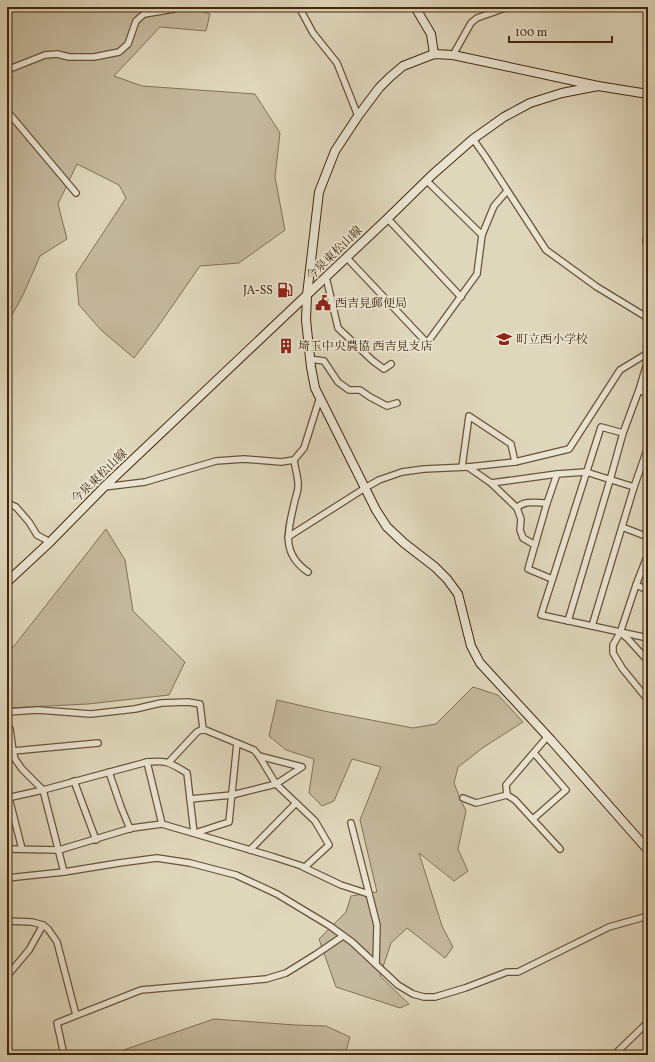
<svg xmlns="http://www.w3.org/2000/svg" width="655" height="1062" viewBox="0 0 655 1062" font-family="Vollkorn,'Noto Serif JP',serif">
	<style>
		.green { fill: #c4b99e; stroke: #847054 }
		.lines { fill: none; stroke-linecap: round; stroke-linejoin: round }
		.street-casing { stroke: #6a5236; stroke-width: 8 }
		.secondary-casing { stroke: #432609; stroke-width: 10 }
		.street { stroke: #eae5d3; stroke-width: 5.5 }
		.secondary { stroke: #eae5d3; stroke-width: 8 }
		.labels { text-anchor: middle; stroke-width: 3.5; stroke-linejoin: round; paint-order: stroke }
		.street-label { font-size: 12px; fill: #432609; stroke: #eae5d3 }
		.poi-label { font-size: 12px; fill: #432609; stroke: #eae5d3; text-anchor: start }
	</style>
	<rect width="100%" height="100%" fill="#dfd7bc"/>
	<filter id="stains"><feTurbulence type="fractalNoise" baseFrequency=".005" numOctaves="4"/><feColorMatrix values="0 0 0 0 .2 0 0 0 0 .09 0 0 0 0 .02 0 0 0 .5 -.17"/></filter>
	<radialGradient id="worn" r=".72"><stop offset=".6" stop-color="#630" stop-opacity="0"/><stop offset="1" stop-color="#630" stop-opacity=".3"/></radialGradient>
	<g class="green">
		<polygon points="7,7 188,7 210,14 206,31 160,27 114,76 142,86 255,94 280,133 275,177 285,230 239,263 200,266 157,328 134,358 101,330 79,305 76,274 126,198 119,185 77,164 58,204 67,239 40,256 23,295 7,324"/>
		<polygon points="106,529 125,560 133,611 185,662 169,695 88,704 7,708 7,650 14,646"/>
		<polygon points="473,687 498,695 523,722 484,747 458,767 454,783 459,796 466,811 458,849 468,871 454,881 419,853 442,926 453,947 445,958 407,928 391,943 380,976 409,1004 400,1008 336,987 319,939 346,912 351,896 377,892 360,820 381,767 352,759 334,801 322,806 309,793 314,759 286,750 269,736 277,700 324,711 413,728 436,724"/>
		<polygon points="214,1019 295,1025 326,1026 350,1037 345,1055 109,1055"/>
	</g>
	<g class="lines">
		<defs>
			<g id="street">
				<polyline points="299,7 313,33 337,63 358,116"/>
				<polyline points="453,55 471,23 477,18 508,7"/>
				<polyline points="7,68 12,68 45,55 57,54 69,57 94,57 119,52 128,44 136,21 144,14 174,9 175,7"/>
				<polyline points="7,76 10,68"/>
				<polyline points="7,111 76,193"/>
				<polyline points="473,139 485,156 546,250 597,287 648,318"/>
				<polyline points="427,181 482,235"/>
				<polyline points="388,219 461,297"/>
				<polyline points="648,230 646,241 648,242"/>
				<polyline points="347,258 427,343 477,274 482,235 494,206 507,191"/>
				<polyline points="326,277 338,328 373,361 384,369 391,364"/>
				<polyline points="310,359 324,361 338,382 349,390 360,390 370,397 387,406 397,403"/>
				<polyline points="639,390 648,394"/>
				<polyline points="623,433 601,427 541,615 648,638"/>
				<path d="M294,460C295,468 299,480 298,487C298,491 296,496 295,500C289,528 279,552 308,572"/>
				<polyline points="462,467 469,416 511,444 515,462"/>
				<path d="M468,467L491,483L517,508C524,500 537,503 547,503"/>
				<polyline points="491,483 557,474 586,472 634,487"/>
				<polyline points="104,487 145,482 216,461 244,459 281,462 294,460 304,448 320,397"/>
				<polyline points="7,503 16,507 29,522 37,535 50,542"/>
				<polyline points="517,508 521,519 520,530 523,538 535,545"/>
				<polyline points="622,527 648,537"/>
				<polyline points="288,537 365,488 379,480 402,472 424,469 468,467 515,462 569,449 620,370 648,353"/>
				<polyline points="648,554 636,585 620,633 613,645 613,653 622,668 648,700"/>
				<polyline points="552,579 528,569 547,503 557,474"/>
				<polyline points="636,585 648,590"/>
				<polyline points="568,621 610,480 623,433 639,390 648,360"/>
				<polyline points="592,626 634,487 648,447"/>
				<polyline points="622,634 628,639 648,661"/>
				<polyline points="645,638 648,627"/>
				<polyline points="7,712 38,710 91,714 135,709 161,703 188,702 200,704 203,729"/>
				<polyline points="10,729 13,751 98,743"/>
				<polyline points="7,752 13,751 15,759 22,769 43,790 64,872"/>
				<polyline points="147,762 162,824"/>
				<polyline points="109,772 121,807 130,829"/>
				<polyline points="74,781 96,840"/>
				<polyline points="507,795 506,785 548,736"/>
				<path d="M7,798L43,790L147,762C168,760 170,763 187,773L194,833"/>
				<polyline points="9,798 22,849"/>
				<polyline points="463,798 476,803 507,795 515,800 560,849"/>
				<polyline points="190,799 232,795 276,784 302,767 259,756"/>
				<polyline points="533,819 566,790 534,753"/>
				<polyline points="351,823 377,925 376,964"/>
				<polyline points="195,833 229,822 237,743"/>
				<polyline points="7,849 59,850 132,828 162,824 274,857 305,867 329,845 315,821 276,784 259,756 254,750 203,729 197,732 169,762"/>
				<polyline points="250,850 296,803"/>
				<polyline points="303,867 341,885 369,894"/>
				<polyline points="7,878 64,872 119,863 157,858 190,863 236,875 277,894 330,926 352,942 398,985 413,994 424,997 435,997 465,988 507,972 518,972 609,927 648,916"/>
				<polyline points="7,921 32,922 43,925 48,929 57,942 76,1015"/>
				<polyline points="7,976 29,950 43,925"/>
				<polyline points="64,1055 57,1023 141,990 266,979 286,973 315,955 343,936"/>
				<polyline points="614,1055 648,1022"/>
			</g>
			<g id="secondary">
				<polyline points="415,7 431,34 434,54"/>
				<polyline points="598,86 453,55 434,54 403,66 390,77 379,88 358,116 335,151 319,192 307,295 306,320 311,367 315,388 376,510 387,527 404,543 435,567 447,579 458,594 471,646 480,663 551,740 648,850"/>
				<polyline points="7,582 50,542 104,487 385,221 432,175 473,139 504,117 530,103 562,93 598,86 648,94"/>
			</g>
		</defs>
		<use href="#street" class="street-casing"/>
		<use href="#secondary" class="secondary-casing"/>
		<use href="#street" class="street"/>
		<use href="#secondary" class="secondary"/>
	</g>
	<defs>
		<symbol id="fuel-bare" viewBox="-9 -9 18 18"><path d="M-5.5-6h7V0h2V4h1.3V-2.5L3-4.5l.8-.8L6-3V5H2.5V1h-1V6h-7ZM-4.2-4.7v3.2H.2V-4.7Z" fill="#8f2418" stroke="#eae5d3" stroke-width="2.5" paint-order="stroke"/></symbol>
		<symbol id="civic-bare" viewBox="-9 -9 18 18"><path d="M-.6-6.5H3V-4.5H.6V-3L4-1V1h2V6H-6V1h2V-1L-.6-3ZM-1.2 2.5V6h2.4V2.5Z" fill="#8f2418" stroke="#eae5d3" stroke-width="2.5" paint-order="stroke"/></symbol>
		<symbol id="school-bare" viewBox="-9 -9 18 18"><path d="M0-5L7-2L0 1L-7-2ZM-4 1L0 2.5L4 1V4Q0 6-4 4Z" fill="#8f2418" stroke="#eae5d3" stroke-width="2.5" paint-order="stroke"/></symbol>
		<symbol id="building-bare" viewBox="-9 -9 18 18"><path d="M-4-6H4V6H1V3H-1V6H-4ZM-2.5-4.3h1.7v1.8h-1.7ZM.8-4.3h1.7v1.8H.8ZM-2.5-1h1.7V.8h-1.7ZM.8-1h1.7V.8H.8Z" fill="#8f2418" stroke="#eae5d3" stroke-width="2.5" paint-order="stroke"/></symbol>
	</defs>
	<g fill-rule="evenodd">
		<use href="#fuel-bare" x="274" y="279" width="22" height="22"/>
		<use href="#civic-bare" x="312" y="292" width="22" height="22"/>
		<use href="#school-bare" x="493" y="328" width="22" height="22"/>
		<use href="#building-bare" x="275" y="335" width="22" height="22"/>
	</g>
	<g class="labels">
		<g class="street-label">
			<text transform="translate(334 253) rotate(-44)" y="4">今泉東松山線</text>
			<text transform="translate(99 476) rotate(-44)" y="4">今泉東松山線</text>
		</g>
		<g class="poi-label">
			<text x="273" y="294" text-anchor="end">JA-SS</text>
			<text x="335" y="307">西吉見郵便局</text>
			<text x="516" y="343">町立西小学校</text>
			<text x="298" y="350">埼玉中央農協 西吉見支店</text>
		</g>
	</g>
	<rect width="655" height="1062" fill="none" stroke="#dfd7bc" stroke-width="24"/>
	<rect x="8" y="8" width="639" height="1046" fill="none" stroke="#432609" stroke-width="2"/>
	<rect x="12" y="12" width="631" height="1038" fill="none" stroke="#432609"/>
	<path d="M509 36v6h103v-6" fill="none" stroke="#432609" stroke-width="2"/>
	<text x="515" y="36" font-size="12" fill="#432609" stroke="#eae5d3" stroke-width="3" paint-order="stroke">100 m</text>
	<rect width="100%" height="100%" filter="url(#stains)"/>
	<rect width="100%" height="100%" fill="url(#worn)"/>
</svg>
